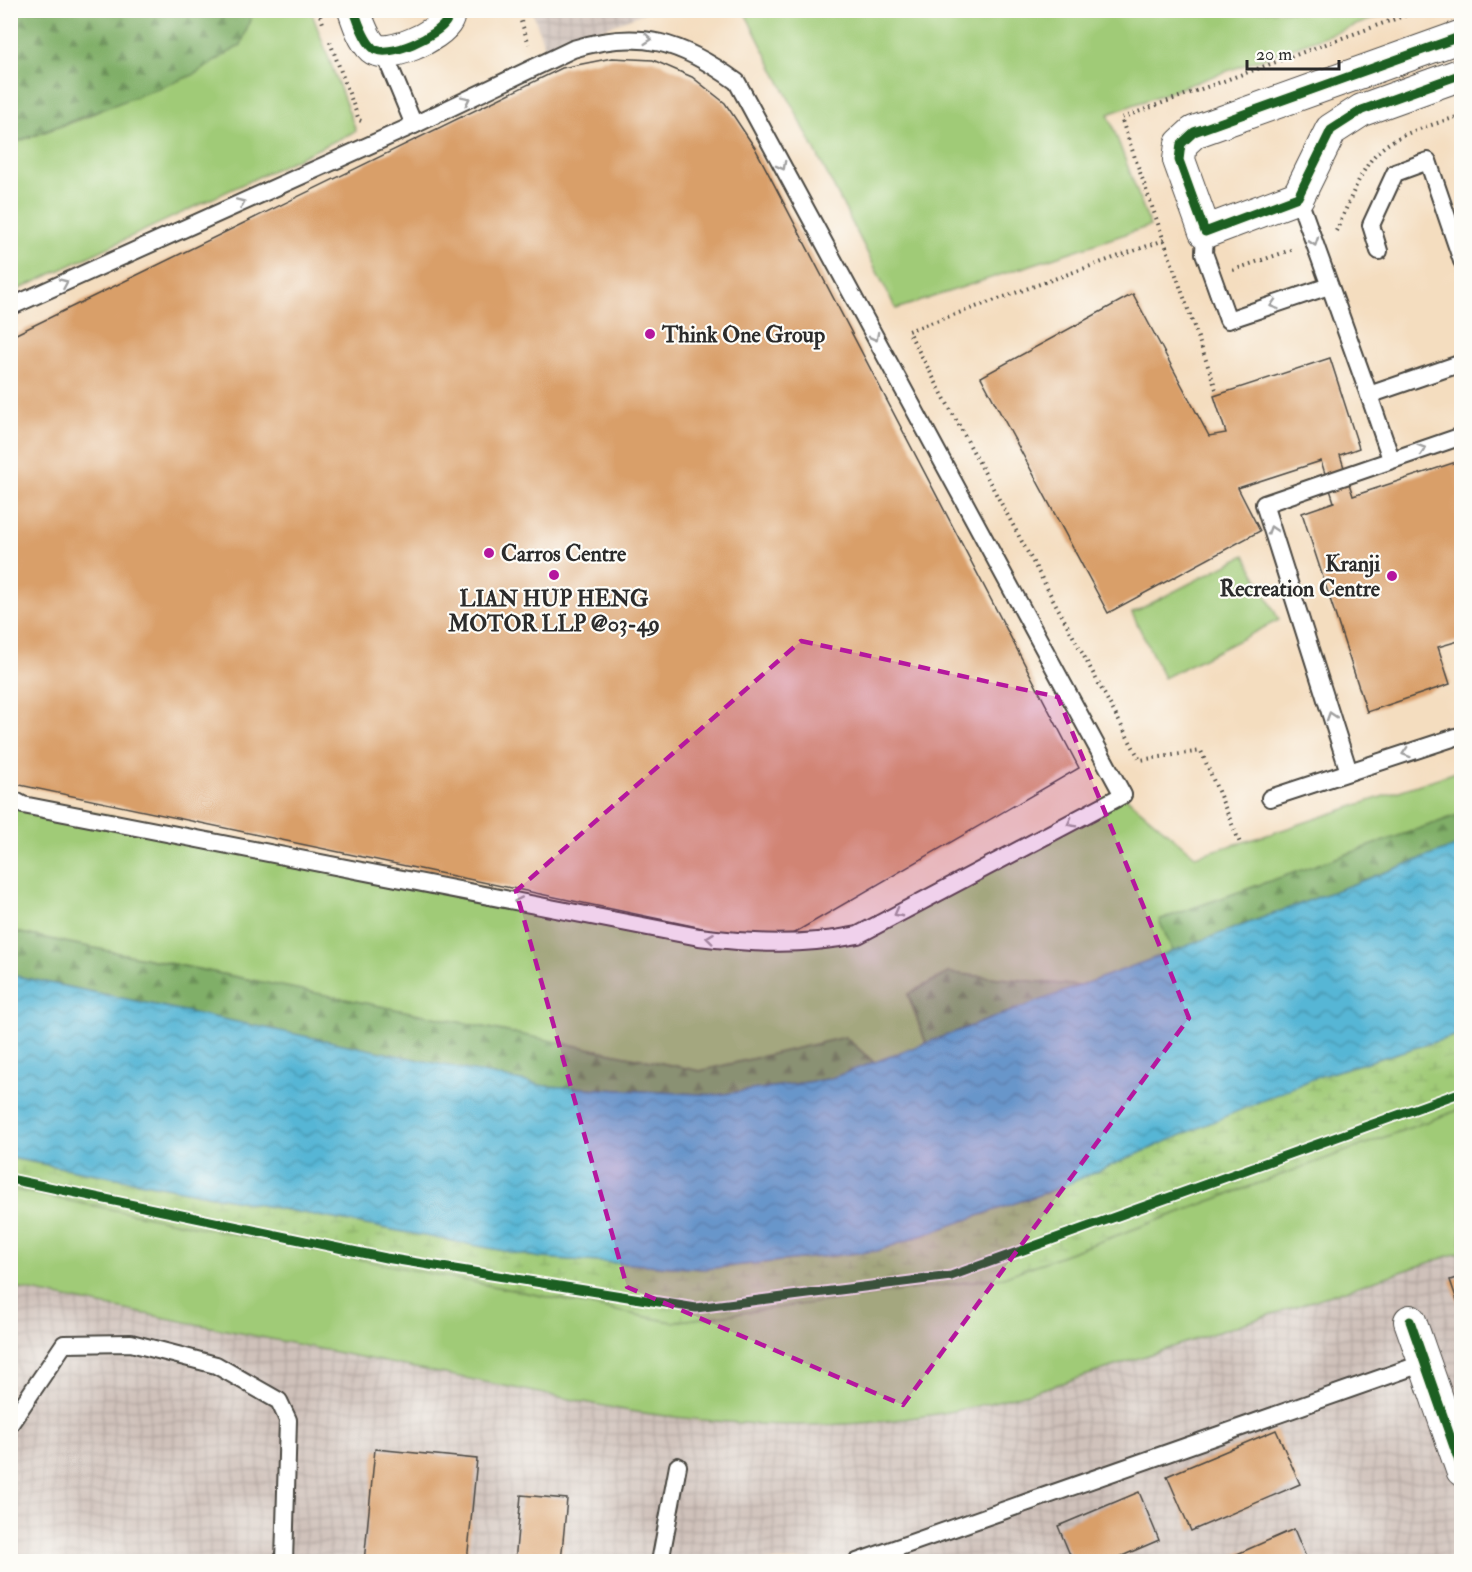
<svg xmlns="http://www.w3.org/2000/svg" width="1472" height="1572" viewBox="0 0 1472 1572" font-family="'IM FELL Double Pica',serif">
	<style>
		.industrial { fill: url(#industrial-grid) }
		.grass { fill: #a0cb77; stroke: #667b51; stroke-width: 1.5 }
		.forest { fill: url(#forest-firs); stroke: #566d4a; stroke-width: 1.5 }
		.wetland { fill: url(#wetland-marsh); stroke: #667b51; stroke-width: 1.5 }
		.water { fill: url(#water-waves); stroke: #407080; stroke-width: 1.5 }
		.building { fill: #d99f69 }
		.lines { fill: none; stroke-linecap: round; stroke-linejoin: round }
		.service-casing { stroke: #494641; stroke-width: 20 }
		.minor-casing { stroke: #494641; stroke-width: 34 }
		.path { stroke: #494641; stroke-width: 4; stroke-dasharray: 1.5 4.5; stroke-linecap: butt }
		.service { stroke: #fff; stroke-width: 16 }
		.minor { stroke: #fff; stroke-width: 32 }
		.cycleway-casing { stroke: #fdfcf7; stroke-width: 13 }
		.cycleway { stroke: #1b5e20; stroke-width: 9 }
		.oneway { stroke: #a0a0a0 }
		.marked { fill: #b5179e; fill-opacity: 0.2; stroke: #b5179e; stroke-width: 4.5; stroke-dasharray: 12 8; stroke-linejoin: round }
		.poi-dot { fill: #b5179e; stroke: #fdfcf7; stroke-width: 2 }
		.labels { text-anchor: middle; stroke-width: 4.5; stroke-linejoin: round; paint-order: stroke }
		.poi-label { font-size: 22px; font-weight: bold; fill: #2b2b2b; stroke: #fdfcf7; text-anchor: start }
	</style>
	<defs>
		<pattern id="industrial-grid" width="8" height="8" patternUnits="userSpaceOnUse" patternTransform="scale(1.5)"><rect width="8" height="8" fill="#cfc1ba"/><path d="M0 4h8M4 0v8" fill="none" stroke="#b2a6a0"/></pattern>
		<pattern id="forest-firs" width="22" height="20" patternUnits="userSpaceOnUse" patternTransform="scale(1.5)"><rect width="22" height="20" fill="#80af68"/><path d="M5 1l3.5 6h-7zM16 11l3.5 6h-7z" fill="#698f56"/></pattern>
		<pattern id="wetland-marsh" width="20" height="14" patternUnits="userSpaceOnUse" patternTransform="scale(1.5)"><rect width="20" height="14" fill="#a0cb77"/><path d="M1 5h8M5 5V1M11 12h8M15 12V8" fill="none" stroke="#8aae67"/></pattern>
		<pattern id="water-waves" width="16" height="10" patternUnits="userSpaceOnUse" patternTransform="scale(1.5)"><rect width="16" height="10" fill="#56b6d5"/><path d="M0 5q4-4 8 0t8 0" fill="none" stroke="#4794ad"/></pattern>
	</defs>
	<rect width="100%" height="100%" fill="#fdfcf7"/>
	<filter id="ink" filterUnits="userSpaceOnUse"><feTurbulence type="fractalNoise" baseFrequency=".0167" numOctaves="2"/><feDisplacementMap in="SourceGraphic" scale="12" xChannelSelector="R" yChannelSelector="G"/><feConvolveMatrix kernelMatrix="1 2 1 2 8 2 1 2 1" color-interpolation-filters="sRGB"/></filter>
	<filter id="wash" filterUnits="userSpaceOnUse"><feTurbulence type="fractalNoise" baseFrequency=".008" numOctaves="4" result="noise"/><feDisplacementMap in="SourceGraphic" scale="24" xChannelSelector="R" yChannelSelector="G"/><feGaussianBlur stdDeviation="1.35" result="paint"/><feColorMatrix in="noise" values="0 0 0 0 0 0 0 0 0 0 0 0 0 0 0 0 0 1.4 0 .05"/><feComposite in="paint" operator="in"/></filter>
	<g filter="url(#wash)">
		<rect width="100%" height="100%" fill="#f4ddbf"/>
		<g class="industrial">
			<polygon points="532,10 648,11 546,52"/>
			<polygon points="1461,1252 1461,1561 11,1561 10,1287 629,1411 700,1421 840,1425 934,1414 1038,1391"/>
		</g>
		<g class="grass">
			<polygon points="253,11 311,11 356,131 11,293 11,144 84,118 241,45"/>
			<polygon points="744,11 1395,11 1108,114 1150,226 896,309"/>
			<polygon points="1245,555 1279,620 1164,678 1132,613"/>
			<polygon points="1462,770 1461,814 1159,920 1173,951 1080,986 948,973 908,994 926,1043 875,1063 845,1037 700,1071 11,931 10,796 699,937 858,935 1123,795 1195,856 1264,836"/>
			<path d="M1461,1109V1252C1365,1284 1269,1315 1172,1347C1094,1373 1018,1400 937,1414C834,1432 732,1426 629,1411L11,1287L10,1189L672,1322L1003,1277Z"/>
		</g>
		<g class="forest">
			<polygon points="11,10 253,10 253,11 241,45 193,75 11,144"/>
			<polygon points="1461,814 1461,844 1173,951 1159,920"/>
			<polygon points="10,931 700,1071 845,1037 875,1063 829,1079 717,1095 545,1086 11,975"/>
			<polygon points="948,973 1080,986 926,1043 908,994"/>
		</g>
		<polygon class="wetland" points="1461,1034 1461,1109 1003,1277 672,1322 11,1189 10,1158 542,1258 704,1269 877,1251 1056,1189 1317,1077"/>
		<polygon class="water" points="1461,844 1461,1034 1317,1077 1056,1189 877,1251 704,1269 542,1258 11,1158 11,975 545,1086 717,1095 829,1079"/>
		<g id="blocks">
			<g class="building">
				<polygon points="612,58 653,60 692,77 725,103 755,148 1079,768 787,937 750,938 10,783 10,337 562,68"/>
				<polygon points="1133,294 1209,436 1226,433 1214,396 1330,358 1359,448 1340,455 1353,496 1462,460 1462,640 1438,647 1450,684 1367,712 1302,513 1334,502 1321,461 1238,488 1260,531 1108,613 981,377"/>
				<polygon points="1462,1276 1462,1312 1461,1312 1450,1280"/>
				<polygon points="1276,1430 1300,1484 1191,1531 1167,1476"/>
				<polygon points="375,1449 477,1459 467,1562 364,1562"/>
				<polygon points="1139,1492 1159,1540 1108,1562 1073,1562 1058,1526"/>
				<polygon points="521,1495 567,1499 561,1562 515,1562"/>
				<polygon points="1294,1529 1308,1562 1219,1562"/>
			</g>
		</g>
	</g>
	<g filter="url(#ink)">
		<use href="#blocks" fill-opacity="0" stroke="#494641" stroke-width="1.5"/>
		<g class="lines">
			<defs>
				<g id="service">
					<polyline points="384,53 414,125"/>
					<polyline points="1298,197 1369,395 1462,363"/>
					<polyline points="1205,232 1204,253 1228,320 1329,286"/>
					<polyline points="1379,251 1371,225 1395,173 1428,161 1462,261"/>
					<path d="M10,307L414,125L573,49C640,28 682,42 737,82L1123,795L858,935C802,946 755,944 699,937L23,805L10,798"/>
					<polyline points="1369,395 1391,459"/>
					<polyline points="1349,772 1264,504 1462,436"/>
					<polyline points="1270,798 1462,735"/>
					<polyline points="10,1424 64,1344 131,1343 216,1365 279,1401 288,1420 284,1562"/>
					<polyline points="660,1562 678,1466"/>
					<polyline points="857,1562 1424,1363"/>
				</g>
				<g id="minor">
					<path d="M354,10C358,22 364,40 373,48C387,60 440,35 447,20C449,17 448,14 449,10"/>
					<polyline points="1462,36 1194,132 1181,144 1179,160 1205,232 1298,197 1331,130 1362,110 1462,74"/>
					<polyline points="1410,1321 1462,1470"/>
				</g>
			</defs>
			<use href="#service" class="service-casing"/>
			<use href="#minor" class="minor-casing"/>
			<g class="path">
				<polyline points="318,10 323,23"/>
				<polyline points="517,10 529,44"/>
				<polyline points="330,42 359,120 364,122"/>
				<path d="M1336,231C1348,207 1358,173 1377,153C1397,132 1435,125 1462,115"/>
				<polyline points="1164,240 908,331 1140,760 1201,751 1240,843"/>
				<polyline points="1233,270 1294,249"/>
				<polyline points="1216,389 1121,118 1420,10"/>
			</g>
			<use href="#service" class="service"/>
			<use href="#minor" class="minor"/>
			<defs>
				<g id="cycleway">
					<path d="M354,10C358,22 364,40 373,48C387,60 440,35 447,20C449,17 448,14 449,10"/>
					<polyline points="1462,36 1194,132 1181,144 1179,160 1205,232 1298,197 1331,130 1362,110 1462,74"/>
					<polyline points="10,1179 386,1258 696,1308 951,1276 1462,1092"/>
					<polyline points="1410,1321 1462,1470"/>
				</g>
			</defs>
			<use href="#cycleway" class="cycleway-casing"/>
			<use href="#cycleway" class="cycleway"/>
		</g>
		<defs><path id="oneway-chevron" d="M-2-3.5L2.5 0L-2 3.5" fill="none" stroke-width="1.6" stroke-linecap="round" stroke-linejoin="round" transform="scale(1.5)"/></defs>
		<g class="oneway">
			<use href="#oneway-chevron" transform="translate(648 39) rotate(5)"/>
			<use href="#oneway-chevron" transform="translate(466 100) rotate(-26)"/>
			<use href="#oneway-chevron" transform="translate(782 166) rotate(62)"/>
			<use href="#oneway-chevron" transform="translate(241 203) rotate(-24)"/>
			<use href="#oneway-chevron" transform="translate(1314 242) rotate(71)"/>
			<use href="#oneway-chevron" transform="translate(64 283) rotate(-24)"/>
			<use href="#oneway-chevron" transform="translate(1274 305) rotate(162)"/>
			<use href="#oneway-chevron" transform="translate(875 337) rotate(62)"/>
			<use href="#oneway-chevron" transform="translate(1422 449) rotate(-18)"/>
			<use href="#oneway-chevron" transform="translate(1272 530) rotate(-108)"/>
			<use href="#oneway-chevron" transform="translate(1331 716) rotate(-108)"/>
			<use href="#oneway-chevron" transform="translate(1406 753) rotate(162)"/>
			<use href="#oneway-chevron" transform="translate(1071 823) rotate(152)"/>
			<use href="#oneway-chevron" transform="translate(518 902) rotate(-169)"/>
			<use href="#oneway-chevron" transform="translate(898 913) rotate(152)"/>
			<use href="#oneway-chevron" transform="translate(710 938) rotate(-173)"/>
		</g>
	</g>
	<path class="marked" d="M801,641L1058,697L1189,1018L903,1405L627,1287L516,891Z"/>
	<g class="poi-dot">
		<circle cx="650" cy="334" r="6"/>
		<circle cx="489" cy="553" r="6"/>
		<circle cx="554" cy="575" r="6"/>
		<circle cx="1392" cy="576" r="6"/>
	</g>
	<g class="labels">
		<g class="poi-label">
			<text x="662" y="342">Think One Group</text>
			<text x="501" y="561">Carros Centre</text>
			<text x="1380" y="571" text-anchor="end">Kranji<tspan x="1380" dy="25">Recreation Centre</tspan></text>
			<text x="554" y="606" text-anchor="middle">LIAN HUP HENG<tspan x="554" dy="25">MOTOR LLP @03-49</tspan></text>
		</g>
	</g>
	<rect width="1472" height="1572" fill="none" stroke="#fdfcf7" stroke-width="36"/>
	<path d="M1247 60v9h92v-9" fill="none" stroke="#2b2b2b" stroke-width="3"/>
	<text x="1256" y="60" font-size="18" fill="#2b2b2b" stroke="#fdfcf7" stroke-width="4.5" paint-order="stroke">20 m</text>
</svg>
